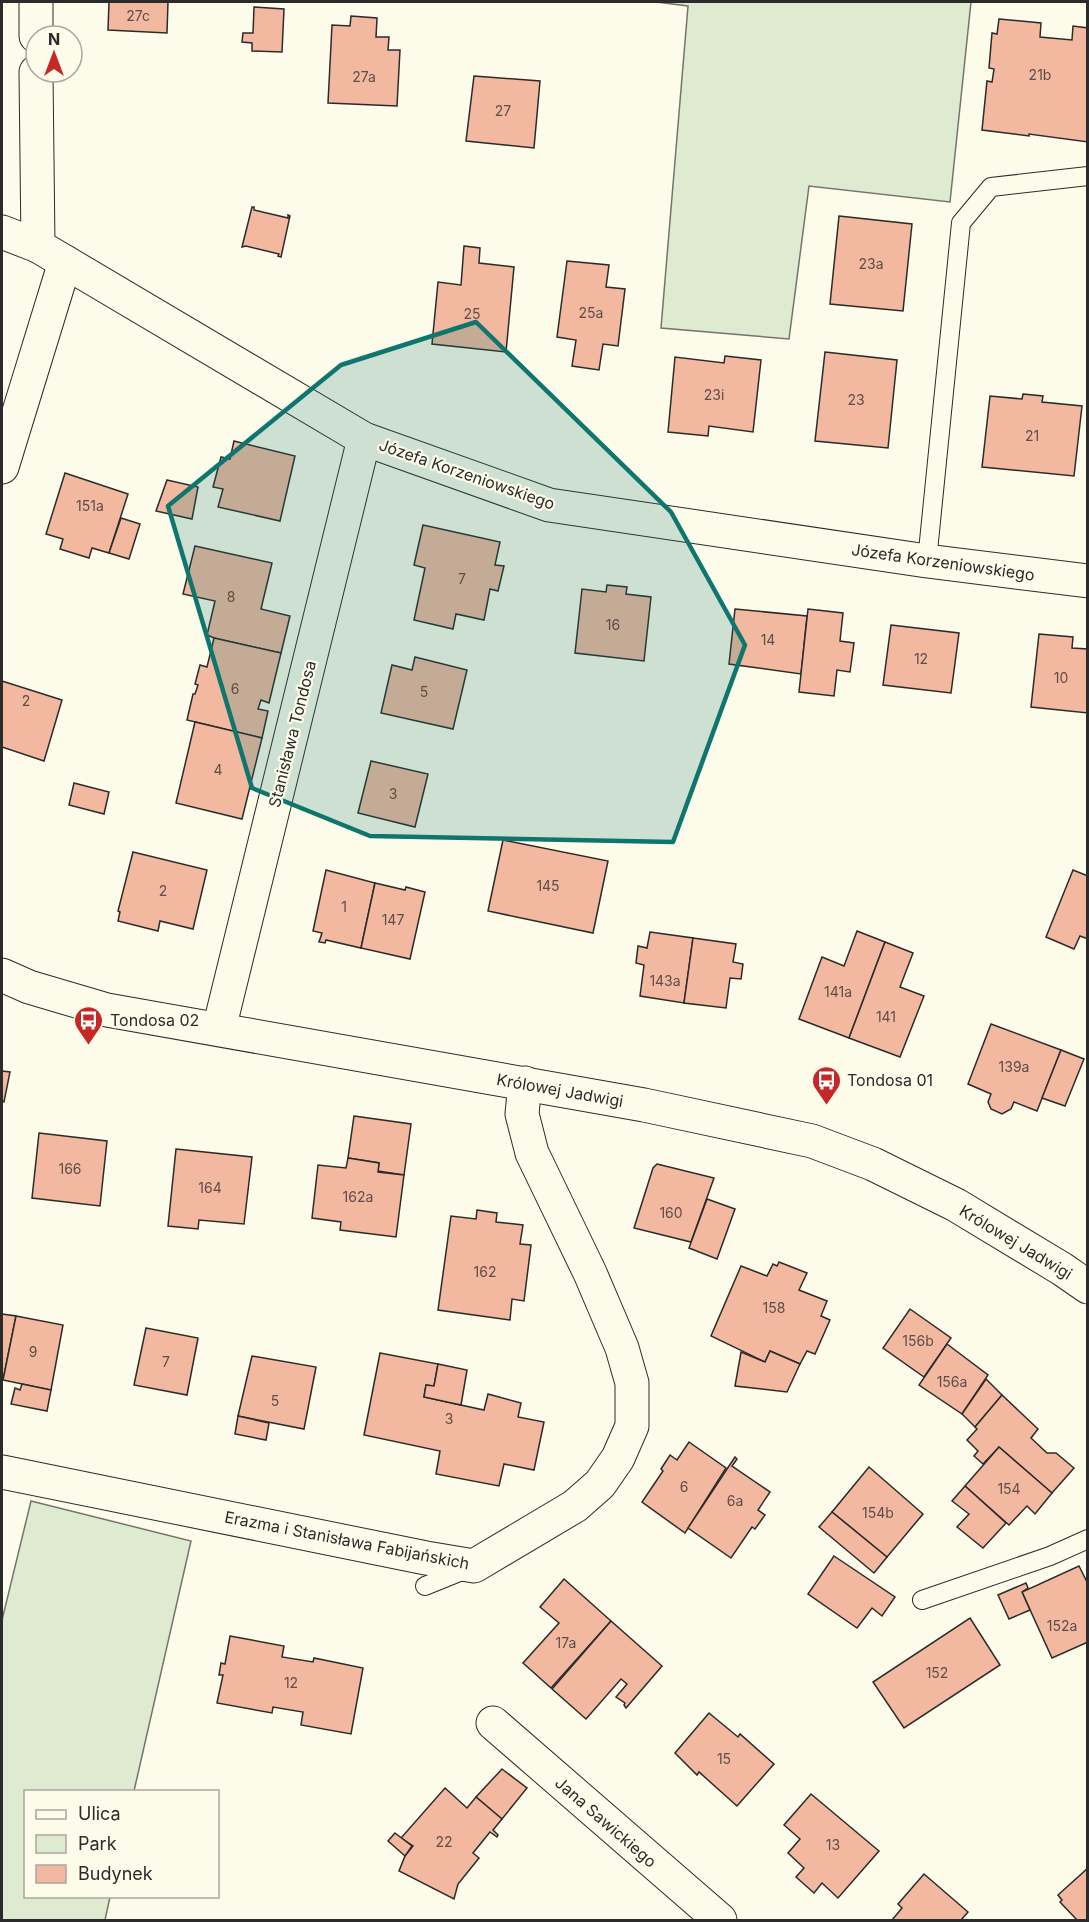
<svg xmlns="http://www.w3.org/2000/svg" width="1089" height="1922" viewBox="0 0 1089 1922" font-family="Inter,sans-serif">
	<style>
		.green { fill: #deebd1; stroke: #74746e; stroke-width: 1.5 }
		.building { fill: #f2b8a0; stroke: #2b2b2b; stroke-width: 1.5 }
		.lines { fill: none; stroke-linecap: round; stroke-linejoin: round }
		.service-casing { stroke: #2b2b2b; stroke-width: 20 }
		.minor-casing { stroke: #2b2b2b; stroke-width: 35 }
		.tertiary-casing { stroke: #2b2b2b; stroke-width: 35 }
		.service { stroke: #fdfbea; stroke-width: 18 }
		.minor { stroke: #fdfbea; stroke-width: 33 }
		.tertiary { stroke: #fdfbea; stroke-width: 33 }
		.marked { fill: #0f766e; fill-opacity: 0.2; stroke: #0f766e; stroke-width: 4.5; stroke-linejoin: round }
		.labels { text-anchor: middle; stroke-width: 4.5; stroke-linejoin: round; paint-order: stroke }
		.number-label { font-size: 14px; fill: #5d4e48 }
		.street-label { font-size: 16px; fill: #2b2b2b; stroke: #fdfbea }
		.poi-label { font-size: 16px; fill: #2b2b2b; stroke: #fdfbea; text-anchor: start }
	</style>
	<rect width="100%" height="100%" fill="#fdfbea"/>
	<g class="green">
		<polygon points="656,2 971,2 950,202 809,186 789,339 661,328 688,6"/>
		<polygon points="31,1501 191,1541 134,1791 26,1792 26,1896 110,1897 105,1920 2,1920 2,1620"/>
	</g>
	<g class="building">
		<polygon points="109,2 168,2 167,33 108,30"/>
		<polygon points="254,7 284,9 282,52 252,51 252,43 242,42 243,33 253,33"/>
		<polygon points="351,16 377,18 376,37 389,37 388,50 400,50 397,106 328,103 332,25 350,26"/>
		<polygon points="999,19 1041,23 1040,37 1072,40 1073,26 1088,28 1088,142 1029,134 1029,136 982,130 987,81 992,82 994,69 989,68 992,33 997,34"/>
		<polygon points="474,76 540,81 534,148 466,141"/>
		<polygon points="252,207 254,207 254,210 288,218 288,215 290,216 281,257 278,256 279,254 246,246 242,247"/>
		<polygon points="839,216 912,224 903,311 830,304"/>
		<polygon points="464,246 480,248 479,263 514,267 506,352 432,344 438,282 461,285"/>
		<polygon points="567,261 609,265 606,287 625,289 618,346 603,344 599,370 572,366 576,340 557,337"/>
		<polygon points="825,352 897,360 888,448 815,441"/>
		<polygon points="725,356 761,360 753,432 709,426 708,436 668,432 675,357 724,363"/>
		<polygon points="1023,394 1043,396 1042,402 1082,406 1074,476 982,467 990,396 1022,399"/>
		<polygon points="234,441 295,456 280,521 218,507 223,489 213,487 221,457 230,459"/>
		<polygon points="65,473 128,494 109,553 92,548 89,558 60,549 63,539 46,534"/>
		<polygon points="167,480 198,487 192,519 156,511"/>
		<polygon points="121,518 140,524 129,559 109,553"/>
		<polygon points="423,525 500,542 495,565 504,566 498,591 490,589 484,620 456,614 453,629 414,620 425,568 414,565"/>
		<polygon points="195,546 272,563 261,609 290,616 281,653 214,638 207,635 215,601 183,594"/>
		<polygon points="607,585 627,587 626,594 651,597 644,661 575,653 582,589 606,592"/>
		<polygon points="735,609 807,616 801,674 729,664"/>
		<polygon points="808,609 843,613 840,641 854,643 850,672 837,670 834,696 799,692"/>
		<polygon points="891,625 959,633 951,693 883,685"/>
		<polygon points="1039,634 1073,637 1072,648 1088,649 1088,713 1031,707"/>
		<polygon points="214,638 281,653 269,703 261,700 258,709 268,711 262,738 187,720 193,694 195,694 198,685 195,684 200,665 207,667"/>
		<polygon points="415,657 467,670 453,729 381,713 392,665 412,670"/>
		<polygon points="2,681 62,700 44,761 2,747"/>
		<polygon points="195,722 262,738 242,819 176,803"/>
		<polygon points="371,761 428,774 415,827 358,813"/>
		<polygon points="74,783 109,792 104,814 69,805"/>
		<polygon points="503,840 608,861 593,933 488,911"/>
		<polygon points="133,852 207,870 193,929 160,921 158,931 118,921 120,912 118,911"/>
		<polygon points="326,870 375,883 361,948 326,940 325,943 319,942 322,933 313,931"/>
		<polygon points="1073,870 1088,876 1088,939 1080,936 1074,949 1046,937"/>
		<polygon points="375,883 405,890 406,887 425,892 410,959 361,948"/>
		<polygon points="857,931 885,942 849,1038 799,1019 822,957 844,966"/>
		<polygon points="650,932 693,938 684,1003 640,996 644,965 636,963 638,946 647,948"/>
		<polygon points="693,938 736,944 733,962 743,964 741,979 730,978 726,1008 684,1003"/>
		<polygon points="885,942 913,953 900,987 924,996 900,1057 849,1038"/>
		<polygon points="991,1024 1061,1050 1037,1111 1014,1102 1011,1109 1002,1114 991,1109 988,1102 991,1094 968,1084"/>
		<polygon points="1061,1050 1084,1059 1065,1106 1042,1098"/>
		<polygon points="2,1071 10,1072 4,1102 2,1101"/>
		<polygon points="354,1116 411,1124 404,1175 378,1171 379,1163 348,1158"/>
		<polygon points="39,1133 107,1141 100,1206 32,1198"/>
		<polygon points="176,1149 252,1157 244,1224 199,1220 198,1229 168,1226"/>
		<polygon points="348,1158 379,1163 378,1172 404,1175 396,1237 340,1230 341,1222 312,1218 318,1165 346,1168"/>
		<polygon points="657,1164 714,1178 691,1242 634,1228 653,1168"/>
		<polygon points="707,1199 735,1209 717,1259 689,1248"/>
		<polygon points="477,1210 497,1213 496,1222 523,1225 520,1244 531,1245 524,1301 512,1299 510,1320 438,1310 451,1216 476,1219"/>
		<polygon points="779,1262 807,1273 799,1290 827,1301 821,1316 830,1320 815,1354 807,1351 800,1364 770,1351 765,1362 711,1336 741,1266 767,1276 773,1264 777,1266"/>
		<polygon points="910,1309 951,1338 924,1377 883,1348"/>
		<polygon points="2,1314 16,1316 3,1380 2,1380"/>
		<polygon points="16,1316 63,1325 51,1390 3,1380"/>
		<polygon points="146,1328 198,1338 187,1395 134,1385"/>
		<polygon points="947,1344 988,1375 962,1414 919,1385"/>
		<polygon points="770,1351 800,1364 787,1392 735,1386 741,1352 765,1362"/>
		<polygon points="380,1353 438,1364 434,1386 426,1385 424,1397 484,1410 488,1394 521,1403 518,1417 544,1422 534,1470 504,1464 499,1486 436,1474 440,1451 364,1435"/>
		<polygon points="252,1356 316,1367 304,1429 238,1416"/>
		<polygon points="438,1364 467,1370 461,1405 424,1397 426,1385 434,1386"/>
		<polygon points="986,1379 1002,1395 975,1427 962,1414"/>
		<polygon points="22,1384 51,1390 47,1411 11,1404 15,1388 20,1390"/>
		<polygon points="1002,1395 1038,1429 1031,1438 1047,1453 1056,1453 1074,1468 1052,1493 999,1447 983,1464 974,1456 978,1451 967,1440 977,1429 975,1427"/>
		<polygon points="238,1416 269,1423 266,1440 235,1434"/>
		<polygon points="689,1442 726,1468 685,1533 642,1502 663,1471 661,1469 670,1455 677,1460"/>
		<polygon points="999,1447 1052,1493 1035,1514 1027,1506 1009,1525 965,1486"/>
		<polygon points="735,1457 737,1459 732,1466 770,1492 758,1510 765,1515 755,1529 752,1527 731,1558 688,1528"/>
		<polygon points="869,1467 923,1514 887,1557 832,1512"/>
		<polygon points="965,1486 1006,1523 983,1548 957,1527 969,1514 952,1501"/>
		<polygon points="832,1512 887,1557 874,1573 819,1527"/>
		<polygon points="834,1556 895,1597 882,1616 872,1608 857,1628 808,1594"/>
		<polygon points="1079,1566 1088,1584 1088,1642 1052,1658 1022,1592"/>
		<polygon points="564,1579 611,1621 551,1688 523,1663 559,1623 540,1607"/>
		<polygon points="1026,1583 1028,1588 1022,1592 1030,1610 1009,1619 998,1595"/>
		<polygon points="970,1618 1000,1665 904,1728 873,1682"/>
		<polygon points="611,1621 662,1666 626,1708 624,1705 625,1703 616,1697 627,1684 621,1679 586,1719 552,1689"/>
		<polygon points="230,1636 284,1646 282,1657 313,1662 314,1658 363,1668 351,1734 301,1725 303,1712 273,1707 272,1713 217,1703 223,1675 219,1675 221,1663 225,1664"/>
		<polygon points="709,1713 738,1737 740,1734 774,1764 737,1806 699,1772 697,1775 675,1753"/>
		<polygon points="502,1769 527,1788 502,1819 476,1797"/>
		<polygon points="445,1788 467,1808 476,1797 502,1819 493,1830 498,1835 497,1837 490,1832 473,1853 479,1858 458,1884 454,1899 399,1871 405,1856 413,1846 401,1838"/>
		<polygon points="811,1794 879,1851 838,1898 822,1883 814,1893 796,1877 804,1868 788,1853 800,1839 784,1825"/>
		<polygon points="395,1833 412,1846 405,1856 388,1841"/>
		<polygon points="1088,1868 1088,1920 1077,1920 1060,1902 1062,1900 1058,1895"/>
		<polygon points="924,1874 968,1912 961,1920 892,1920 902,1908 898,1904"/>
	</g>
	<g class="lines">
		<defs>
			<g id="service">
				<polyline points="927,561 961,223 991,187 1088,176"/>
				<polyline points="425,1586 467,1569"/>
				<polyline points="922,1600 1050,1556 1088,1539"/>
			</g>
			<g id="minor">
				<polyline points="36,2 36,36"/>
				<polyline points="36,72 38,246"/>
				<polyline points="2,232 38,246 364,439 549,505 927,561 1088,581"/>
				<polyline points="2,467 65,262"/>
				<polyline points="219,1029 364,439"/>
				<polyline points="2,1472 426,1558 474,1566 575,1506 600,1484 618,1458 632,1426 632,1383 622,1348 590,1273 532,1153 522,1114 525,1083"/>
				<polyline points="493,1723 720,1920"/>
			</g>
			<polyline id="tertiary" points="2,975 29,987 107,1010 644,1105 812,1141 873,1164 956,1205 1062,1269 1088,1287"/>
		</defs>
		<use href="#service" class="service-casing"/>
		<use href="#minor" class="minor-casing"/>
		<use href="#tertiary" class="tertiary-casing"/>
		<use href="#service" class="service"/>
		<use href="#minor" class="minor"/>
		<use href="#tertiary" class="tertiary"/>
	</g>
	<path class="marked" d="M476,322L671,512L745,645L673,842L370,836L252,788L168,506L341,365Z"/>
	<defs>
		<symbol id="bus-pin" viewBox="-11 -11 22 30"><path d="M0 17L-7.5 6A9.5 9.5 0 1 1 7.5 6Z" fill="#c62828" stroke="#fdfbea"/><path d="M-5-6H5V4H4V6H2V4H-2V6H-4V4H-5ZM-3.5-4V0h7V-4ZM-3.5 1.2v1.5H-2V1.2ZM2 1.2v1.5H3.5V1.2Z" fill="#fff"/></symbol>
	</defs>
	<g fill-rule="evenodd">
		<use href="#bus-pin" x="72" y="1004" width="33" height="45"/>
		<use href="#bus-pin" x="810" y="1064" width="33" height="45"/>
	</g>
	<g class="labels">
		<g class="number-label">
			<text x="138" y="21">27c</text>
			<text x="1040" y="80">21b</text>
			<text x="364" y="82">27a</text>
			<text x="503" y="116">27</text>
			<text x="871" y="269">23a</text>
			<text x="591" y="318">25a</text>
			<text x="472" y="319">25</text>
			<text x="714" y="400">23i</text>
			<text x="856" y="405">23</text>
			<text x="1032" y="441">21</text>
			<text x="90" y="511">151a</text>
			<text x="462" y="584">7</text>
			<text x="231" y="602">8</text>
			<text x="613" y="630">16</text>
			<text x="768" y="645">14</text>
			<text x="921" y="664">12</text>
			<text x="1061" y="683">10</text>
			<text x="235" y="694">6</text>
			<text x="424" y="697">5</text>
			<text x="26" y="706">2</text>
			<text x="218" y="775">4</text>
			<text x="393" y="799">3</text>
			<text x="548" y="891">145</text>
			<text x="163" y="896">2</text>
			<text x="344" y="912">1</text>
			<text x="393" y="925">147</text>
			<text x="665" y="986">143a</text>
			<text x="838" y="997">141a</text>
			<text x="886" y="1022">141</text>
			<text x="1014" y="1072">139a</text>
			<text x="70" y="1174">166</text>
			<text x="210" y="1193">164</text>
			<text x="358" y="1202">162a</text>
			<text x="671" y="1218">160</text>
			<text x="485" y="1277">162</text>
			<text x="774" y="1313">158</text>
			<text x="918" y="1346">156b</text>
			<text x="33" y="1357">9</text>
			<text x="166" y="1367">7</text>
			<text x="952" y="1387">156a</text>
			<text x="275" y="1406">5</text>
			<text x="449" y="1424">3</text>
			<text x="684" y="1492">6</text>
			<text x="1009" y="1494">154</text>
			<text x="735" y="1506">6a</text>
			<text x="878" y="1518">154b</text>
			<text x="1062" y="1631">152a</text>
			<text x="566" y="1648">17a</text>
			<text x="937" y="1678">152</text>
			<text x="291" y="1688">12</text>
			<text x="724" y="1764">15</text>
			<text x="444" y="1847">22</text>
			<text x="833" y="1850">13</text>
		</g>
		<g class="street-label">
			<text transform="translate(467 474) rotate(19)" y="6">Józefa Korzeniowskiego</text>
			<text transform="translate(943 562) rotate(8)" y="6">Józefa Korzeniowskiego</text>
			<text transform="translate(292 734) rotate(-76)" y="6">Stanisława Tondosa</text>
			<text transform="translate(560 1090) rotate(10)" y="6">Królowej Jadwigi</text>
			<text transform="translate(1016 1242) rotate(31)" y="6">Królowej Jadwigi</text>
			<text transform="translate(347 1540) rotate(11)" y="6">Erazma i Stanisława Fabijańskich</text>
			<text transform="translate(606 1822) rotate(41)" y="6">Jana Sawickiego</text>
		</g>
		<g class="poi-label">
			<text x="110" y="1026">Tondosa 02</text>
			<text x="847" y="1086">Tondosa 01</text>
		</g>
	</g>
	<rect width="1089" height="1922" fill="none" stroke="#2b2b2b" stroke-width="6"/>
	<rect x="24" y="1790" width="195" height="108" fill="#fdfbea" stroke="#a9a89e" stroke-width="1.5"/>
	<rect x="36" y="1810" width="30" height="9" fill="#fdfbea" stroke="#a9a89e" stroke-width="1.5"/>
	<text x="78" y="1820" font-size="18" fill="#2b2b2b">Ulica</text>
	<rect x="36" y="1835" width="30" height="18" fill="#deebd1" stroke="#a9a89e" stroke-width="1.5"/>
	<text x="78" y="1850" font-size="18" fill="#2b2b2b">Park</text>
	<rect x="36" y="1865" width="30" height="18" fill="#f2b8a0" stroke="#a9a89e" stroke-width="1.5"/>
	<text x="78" y="1880" font-size="18" fill="#2b2b2b">Budynek</text>
	<g transform="translate(54 54)"><circle r="28" fill="#fdfbea" stroke="#a9a89e" stroke-width="1.5"/>
	<path d="M0-4.5L10 22L0 15L-10 22Z" fill="#c62828"/>
	<text y="-9" font-size="16" font-weight="bold" text-anchor="middle" fill="#2b2b2b">N</text>
	</g>
</svg>
